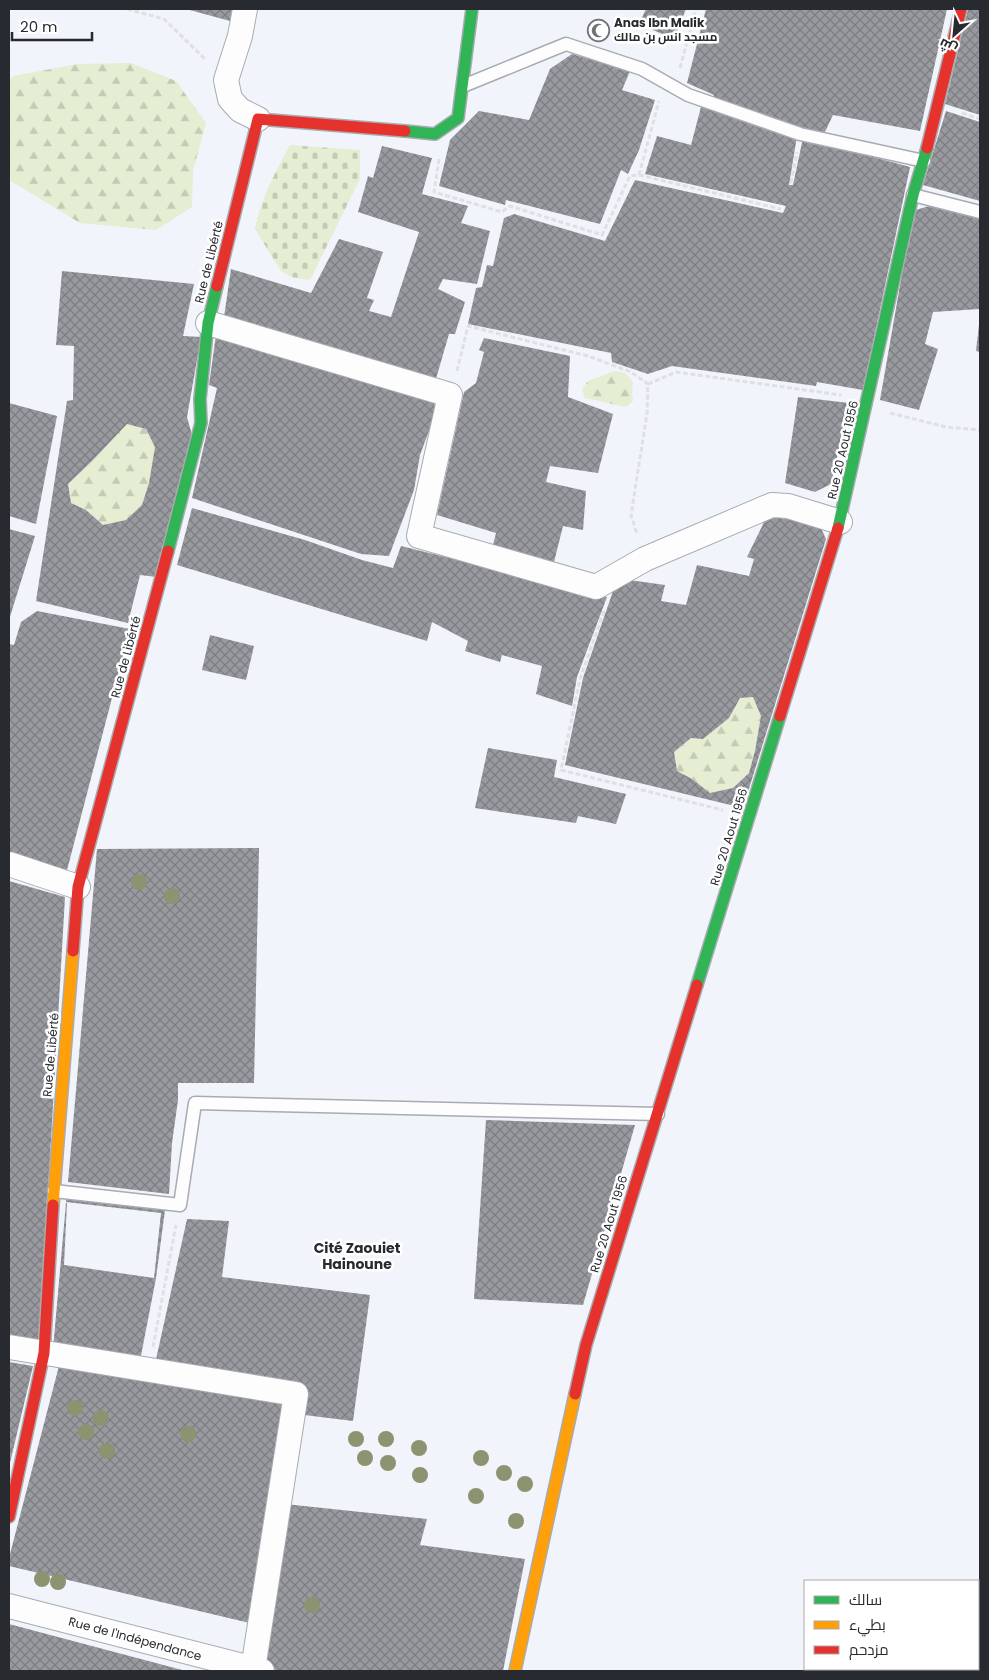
<svg xmlns="http://www.w3.org/2000/svg" width="989" height="1680" viewBox="0 0 989 1680" font-family="Poppins,Cairo,sans-serif">
	<style>
		.forest { fill: url(#forest-firs) }
		.cemetery { fill: url(#cemetery-stones) }
		.building { fill: url(#building-cross-hatch); fill-rule: evenodd }
		.lines { fill: none; stroke-linecap: round; stroke-linejoin: round }
		.lane-casing { stroke: #a8abb0; stroke-width: 15 }
		.street-casing { stroke: #a8abb0; stroke-width: 26 }
		.fast-casing { stroke: #a8abb0; stroke-width: 14 }
		.slow-casing { stroke: #a8abb0; stroke-width: 14 }
		.jam-casing { stroke: #a8abb0; stroke-width: 14 }
		.path { stroke: #dfe0e2; stroke-width: 3; stroke-dasharray: 5 2.5; stroke-linecap: butt }
		.lane { stroke: #fdfdfe; stroke-width: 12 }
		.street { stroke: #fdfdfe; stroke-width: 24 }
		.fast { stroke: #30b455; stroke-width: 11 }
		.slow { stroke: #ff9f0a; stroke-width: 11 }
		.jam { stroke: #e5322d; stroke-width: 11 }
		.tree { fill: #8c9371 }
		.labels { text-anchor: middle; stroke-width: 5; stroke-linejoin: round; paint-order: stroke }
		.poi-label { font-size: 12px; font-weight: bold; fill: #272a2f; stroke: #fff; text-anchor: start }
		.street-label { font-size: 12px; fill: #272a2f; stroke: #fff }
		.neighbourhood-label { font-size: 14px; font-weight: bold; fill: #272a2f; stroke: #fff }
	</style>
	<defs>
		<pattern id="forest-firs" width="22" height="20" patternUnits="userSpaceOnUse" patternTransform="scale(1.25)"><rect width="22" height="20" fill="#e5edd2"/><path d="M5 1l3.5 6h-7zM16 11l3.5 6h-7z" fill="#c4cbb5"/></pattern>
		<pattern id="cemetery-stones" width="16" height="16" patternUnits="userSpaceOnUse" patternTransform="scale(1.25)"><rect width="16" height="16" fill="#e5edd2"/><path d="M2 7V4a2 2 0 0 1 4 0v3zM10 15v-3a2 2 0 0 1 4 0v3z" fill="#c4cbb5"/></pattern>
		<pattern id="building-cross-hatch" width="8" height="8" patternUnits="userSpaceOnUse" patternTransform="scale(1.25)"><rect width="8" height="8" fill="#989a9f"/><path d="M0 0l8 8M0 8l8-8" fill="none" stroke="#7c7e82"/></pattern>
	</defs>
	<rect width="100%" height="100%" fill="#f1f4fa"/>
	<g class="forest">
		<polygon points="131,63 176,81 206,123 193,171 192,207 156,230 80,223 9,180 9,81 13,76 78,64"/>
		<polygon points="615,371 625,373 633,382 632,393 633,401 626,407 585,398 582,389 588,381"/>
		<polygon points="127,424 146,429 155,447 149,483 142,505 126,520 103,525 86,510 71,503 68,484"/>
		<polygon points="753,697 761,716 755,751 749,773 733,788 710,793 692,779 677,771 674,752 691,738 703,739 729,718 740,698"/>
	</g>
	<path class="cemetery" d="M290,145L360,150V179L310,280L291,277L281,271L255,229C261,198 275,173 290,145Z"/>
	<g class="building">
		<polygon points="186,9 232,9 230,21"/>
		<polygon points="646,9 686,9 674,39 639,24"/>
		<polygon points="706,9 947,9 920,131 833,115 824,134 712,101 714,95 687,83"/>
		<polygon points="968,9 980,9 980,115 945,104"/>
		<polygon points="572,54 630,71 622,90 655,100 639,150 628,174 621,170 600,224 506,200 505,205 439,186 450,140 479,111 529,120 550,69"/>
		<polygon points="701,107 797,136 789,185 793,185 803,138 910,167 863,390 817,382 816,386 672,366 648,374 612,362 611,353 468,324 476,288 482,287 487,265 493,266 504,218 514,214 605,241 635,180 783,213 786,206 645,174 657,136 691,145"/>
		<polygon points="946,111 980,122 980,201 923,185"/>
		<polygon points="382,146 432,158 422,194 468,206 461,223 490,231 477,284 443,279 438,289 465,302 455,334 449,334 435,382 224,317 231,269 311,293 339,239 383,252 367,298 374,300 369,311 391,317 419,232 358,212 368,176 373,178"/>
		<polygon points="932,205 980,218 980,309 933,312 925,344 938,349 919,410 880,400 913,211"/>
		<path d="M62,271L194,284L183,336L201,337L187,417L192,435L157,577L140,575L128,623L36,601L67,401L73,400L74,346L56,345ZM127,424L146,429L155,447L149,483L142,505L126,520L103,525L86,510L71,503L68,484L93,460Z"/>
		<polygon points="979,325 980,325 980,352 976,351"/>
		<polygon points="216,335 429,395 437,409 420,455 414,490 389,556 361,554 192,498 217,388 209,385"/>
		<polygon points="484,338 570,356 568,397 613,414 598,473 550,466 546,482 586,491 583,530 563,526 554,562 492,549 496,533 437,515 464,392 476,383 484,352 479,350"/>
		<polygon points="798,397 849,403 831,484 815,492 785,483"/>
		<polygon points="9,403 57,416 36,524 9,516"/>
		<polygon points="192,508 305,540 362,560 393,568 401,546 607,597 577,677 572,706 536,694 542,666 502,655 500,662 465,651 468,641 432,622 427,641 177,565"/>
		<path d="M767,516L819,524L826,539L743,808L565,765L583,678L612,594L615,578L665,585L661,601L686,605L697,565L749,576L754,559L747,557ZM753,697L761,716L755,751L749,773L733,788L710,793L692,779L677,771L674,752L691,738L703,739L729,718L740,698Z"/>
		<polygon points="9,529 35,536 9,620"/>
		<polygon points="37,611 130,629 66,874 9,856 9,644 14,645 21,622"/>
		<polygon points="210,635 254,646 246,680 202,670"/>
		<polygon points="488,748 557,760 554,777 626,794 616,824 578,816 576,823 475,808"/>
		<polygon points="259,848 254,1083 178,1083 178,1100 172,1143 169,1194 68,1182 97,849"/>
		<polygon points="9,881 65,897 39,1348 9,1343"/>
		<polygon points="486,1120 635,1125 583,1305 474,1299"/>
		<polygon points="66,1199 165,1210 156,1278 139,1366 53,1349 66,1203 67,1203 64,1265 154,1278 161,1213 66,1202"/>
		<polygon points="187,1219 229,1221 222,1277 370,1295 353,1421 296,1414 300,1387 155,1364"/>
		<polygon points="9,1362 33,1366 9,1467"/>
		<polygon points="59,1366 291,1404 254,1624 9,1566 9,1558"/>
		<polygon points="285,1504 427,1519 420,1545 525,1559 503,1671 270,1671 262,1669"/>
		<polygon points="9,1624 186,1671 9,1671"/>
	</g>
	<g class="lines">
		<defs>
			<g id="lane">
				<polyline points="463,86 566,44 642,69 688,95 800,134 924,161"/>
				<polyline points="913,195 980,212"/>
				<polyline points="54,1191 180,1205 195,1103 658,1114"/>
			</g>
			<g id="street">
				<polyline points="245,9 240,36 226,80 230,99 240,110 258,119"/>
				<polyline points="208,323 450,395 419,536 596,587 645,559 772,505 788,506 840,522"/>
				<polyline points="9,864 78,887"/>
				<polyline points="9,1347 296,1394 253,1669"/>
				<polyline points="9,1606 262,1671"/>
			</g>
			<g id="fast">
				<polyline points="405,131 435,134 458,118 472,9"/>
				<polyline points="838,528 913,195 927,148"/>
				<polyline points="168,551 201,423 200,399 208,323 217,286"/>
				<polyline points="697,985 780,716"/>
			</g>
			<g id="slow">
				<polyline points="53,1205 73,951"/>
				<polyline points="515,1671 575,1394"/>
			</g>
			<g id="jam">
				<polyline points="927,148 961,9"/>
				<polyline points="217,286 258,119 405,131"/>
				<polyline points="780,716 838,528"/>
				<polyline points="73,951 78,887 168,551"/>
				<polyline points="575,1394 586,1345 697,985"/>
				<polyline points="9,1517 44,1353 53,1205"/>
			</g>
		</defs>
		<use href="#lane" class="lane-casing"/>
		<use href="#street" class="street-casing"/>
		<use href="#fast" class="fast-casing"/>
		<use href="#slow" class="slow-casing"/>
		<use href="#jam" class="jam-casing"/>
		<g class="path">
			<polyline points="127,9 164,19 206,60"/>
			<polyline points="680,68 696,9"/>
			<polyline points="962,113 980,119"/>
			<polyline points="439,159 434,192 502,212 510,206 602,235 630,176 639,175 659,101"/>
			<polyline points="639,175 781,209"/>
			<polyline points="791,183 797,152"/>
			<polyline points="457,371 468,326 588,356 631,372 648,384 647,414 631,515 637,534"/>
			<polyline points="648,384 676,372 841,395"/>
			<polyline points="890,413 946,427 980,430"/>
			<polyline points="604,611 580,679 561,770 723,810"/>
			<polyline points="153,1347 176,1225"/>
		</g>
		<use href="#lane" class="lane"/>
		<use href="#street" class="street"/>
		<use href="#fast" class="fast"/>
		<use href="#slow" class="slow"/>
		<use href="#jam" class="jam"/>
	</g>
	<g class="tree">
		<circle cx="139" cy="882" r="8"/>
		<circle cx="172" cy="896" r="8"/>
		<circle cx="75" cy="1408" r="8"/>
		<circle cx="101" cy="1418" r="8"/>
		<circle cx="86" cy="1432" r="8"/>
		<circle cx="188" cy="1434" r="8"/>
		<circle cx="356" cy="1439" r="8"/>
		<circle cx="386" cy="1439" r="8"/>
		<circle cx="419" cy="1448" r="8"/>
		<circle cx="107" cy="1451" r="8"/>
		<circle cx="365" cy="1458" r="8"/>
		<circle cx="481" cy="1458" r="8"/>
		<circle cx="388" cy="1463" r="8"/>
		<circle cx="504" cy="1473" r="8"/>
		<circle cx="420" cy="1475" r="8"/>
		<circle cx="525" cy="1484" r="8"/>
		<circle cx="476" cy="1496" r="8"/>
		<circle cx="516" cy="1521" r="8"/>
		<circle cx="42" cy="1579" r="8"/>
		<circle cx="58" cy="1582" r="8"/>
		<circle cx="312" cy="1605" r="8"/>
	</g>
	<defs>
		<symbol id="mosque-ring" viewBox="-11 -11 22 22"><circle r="9.5" fill="#fff" stroke="#6e7176" stroke-width="1.5"/><path d="M3.5-4.9A6 6 0 1 0 3.5 4.9A5 5 0 1 1 3.5-4.9Z" fill="#6e7176"/></symbol>
	</defs>
	<g fill-rule="evenodd">
		<use href="#mosque-ring" x="586" y="18" width="25" height="25"/>
	</g>
	<g class="labels">
		<g class="poi-label">
			<text x="614" y="27">Anas Ibn Malik<tspan x="614" dy="14">مسجد انس بن مالك</tspan></text>
		</g>
		<g class="street-label">
			<text transform="translate(209 262) rotate(-76)" y="4">Rue de Libérté</text>
			<text transform="translate(843 450) rotate(-77)" y="4">Rue 20 Aout 1956</text>
			<text transform="translate(126 657) rotate(-75)" y="4">Rue de Libérté</text>
			<text transform="translate(729 837) rotate(-73)" y="4">Rue 20 Aout 1956</text>
			<text transform="translate(51 1055) rotate(-85)" y="4">Rue de Libérté</text>
			<text transform="translate(609 1224) rotate(-73)" y="4">Rue 20 Aout 1956</text>
			<text transform="translate(135 1639) rotate(15)" y="4">ٌRue de l'Indépendance</text>
		</g>
		<g class="neighbourhood-label">
			<text x="357" y="1253">Cité Zaouiet<tspan x="357" dy="16">Hainoune</tspan></text>
		</g>
	</g>
	<rect width="989" height="1680" fill="none" stroke="#272a2f" stroke-width="20"/>
	<rect x="804" y="1580" width="175" height="90" fill="#ffffff" stroke="#a9aaac"/>
	<rect x="814" y="1596" width="25" height="8" fill="#30b455" stroke="#a9aaac"/>
	<text x="849" y="1605" font-size="15" fill="#272a2f">سالك</text>
	<rect x="814" y="1621" width="25" height="8" fill="#ff9f0a" stroke="#a9aaac"/>
	<text x="849" y="1630" font-size="15" fill="#272a2f">بطيء</text>
	<rect x="814" y="1646" width="25" height="8" fill="#e5322d" stroke="#a9aaac"/>
	<text x="849" y="1655" font-size="15" fill="#272a2f">مزدحم</text>
	<g transform="translate(954 35) rotate(207)" stroke="#ffffff" stroke-width="4" paint-order="stroke">
	<path d="M0-4L9 19L0 12L-9 19Z" fill="#272a2f"/>
	<text y="-8" font-size="14" font-weight="bold" text-anchor="middle" fill="#272a2f">ش</text>
	</g>
	<path d="M12 32v8h80v-8" fill="none" stroke="#272a2f" stroke-width="2.5"/>
	<text x="20" y="32" font-size="15" fill="#272a2f" stroke="#ffffff" stroke-width="4" paint-order="stroke">20 m</text>
</svg>
